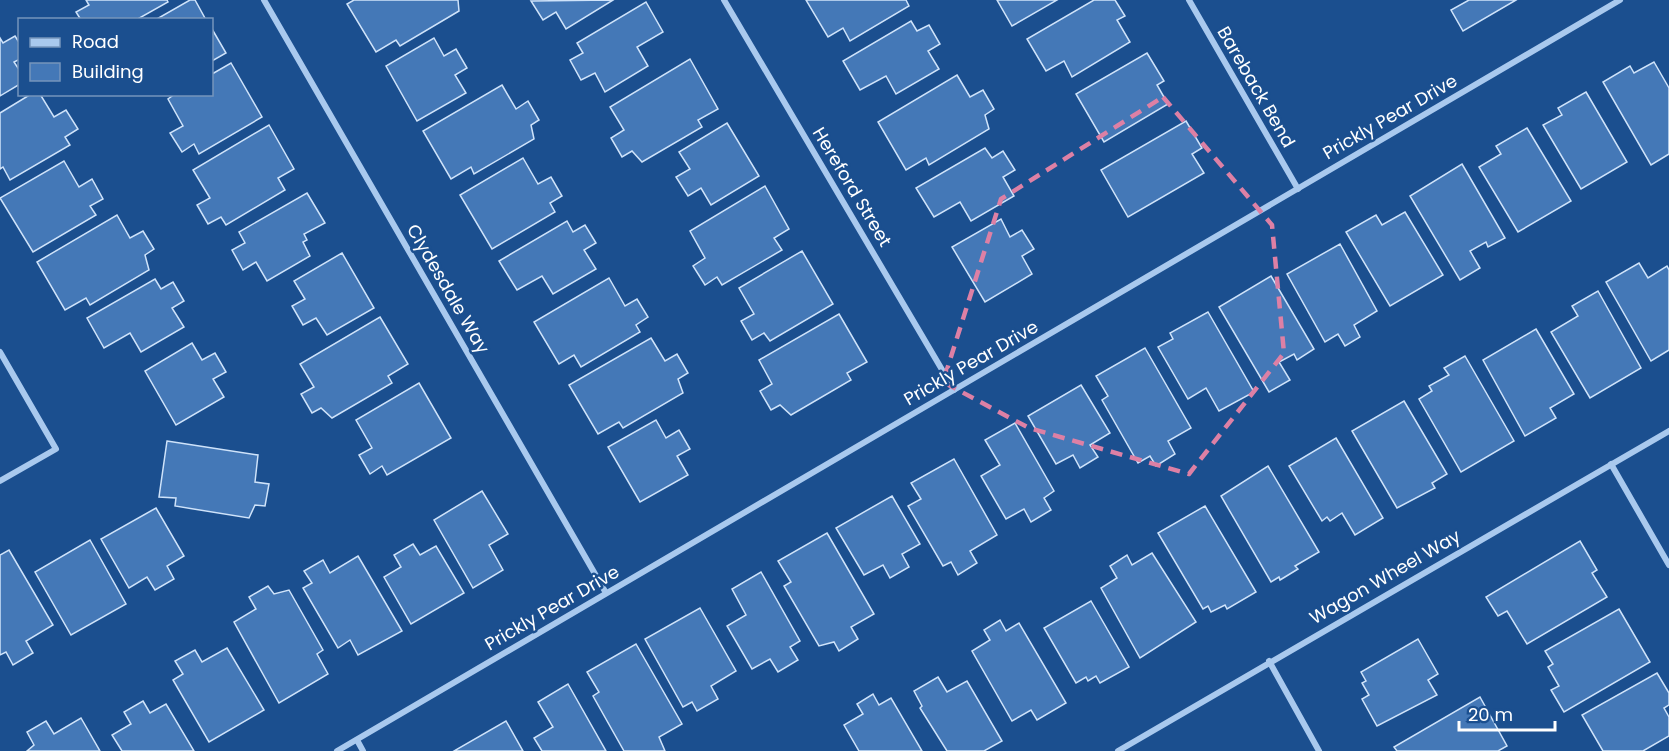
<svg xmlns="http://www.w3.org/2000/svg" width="1669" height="751" viewBox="0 0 1669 751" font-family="Poppins,sans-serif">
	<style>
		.building { fill: #4478b7; stroke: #cfe3fa; stroke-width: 1.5 }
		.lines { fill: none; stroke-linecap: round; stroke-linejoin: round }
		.minor { stroke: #a9c9ee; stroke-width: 6 }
		.marked { fill: none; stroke: #dd80a5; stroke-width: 4.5; stroke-dasharray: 12 8; stroke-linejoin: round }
		.labels { text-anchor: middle; stroke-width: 5; stroke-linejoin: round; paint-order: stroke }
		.street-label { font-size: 18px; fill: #fff; stroke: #1b4f8f }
	</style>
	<rect width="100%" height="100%" fill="#1b4f8f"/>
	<g class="building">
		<polygon points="86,0 167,0 168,2 136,20 81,20 76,12 89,5"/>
		<polygon points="190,0 195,0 206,20 155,20"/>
		<polygon points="354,0 458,0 459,11 400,46 396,40 376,52 347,4"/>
		<polygon points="613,0 566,29 556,12 543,20 531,1"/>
		<polygon points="806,0 906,0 909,6 850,41 843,28 828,37"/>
		<polygon points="997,0 1057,0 1012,26"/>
		<polygon points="1094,0 1115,0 1125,16 1117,20 1130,42 1072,77 1064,61 1046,71 1027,39"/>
		<polygon points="1516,0 1463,31 1451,10 1469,0"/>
		<polygon points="646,2 663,32 637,47 648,66 605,92 595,73 581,80 570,60 583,53 577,43"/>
		<polygon points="911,21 917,31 929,25 940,44 928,51 939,69 896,94 886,76 860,90 843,61"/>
		<polygon points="212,29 226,53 212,61"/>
		<polygon points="15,36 20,44 20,59 14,62 20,71 20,84 0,96 0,38 3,43"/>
		<polygon points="434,38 444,56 456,49 467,68 455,75 466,93 417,121 386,66"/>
		<polygon points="1147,53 1164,81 1157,85 1168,104 1104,142 1076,94"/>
		<polygon points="690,59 718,109 698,120 702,127 642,162 632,151 622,157 611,138 624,130 610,107"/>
		<polygon points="1654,62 1669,88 1669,154 1651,165 1603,82 1630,66 1634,73"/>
		<polygon points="231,63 262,117 199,154 194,144 182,152 170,133 183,126 168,99 175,94 212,94 212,74"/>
		<polygon points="957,75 970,97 983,90 994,109 985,115 989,129 929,165 926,158 906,170 878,122"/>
		<polygon points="502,85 516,109 528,101 539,120 531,125 534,139 474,174 471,167 451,179 423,131"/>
		<polygon points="1586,92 1627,162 1581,189 1543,125 1562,115 1558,108"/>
		<polygon points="31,94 40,94 54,117 66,110 78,129 65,137 70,145 10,180 3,167 0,169 0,113"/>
		<polygon points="1186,121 1202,148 1192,154 1204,173 1128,217 1101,170"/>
		<polygon points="727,123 759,176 711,205 701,188 688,196 676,177 690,169 679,152"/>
		<polygon points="269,125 294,169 278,178 285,190 226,225 221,217 208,224 197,205 210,198 193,170"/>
		<polygon points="1527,128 1571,201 1518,232 1479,167 1501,154 1496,146"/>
		<polygon points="985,148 992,158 1003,151 1015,170 1003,177 1014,196 971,221 960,202 934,217 916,188"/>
		<polygon points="523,158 538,184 551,177 562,196 550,203 555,212 492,249 460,195"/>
		<polygon points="64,161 79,187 92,179 103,199 90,206 96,215 33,252 0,198"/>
		<polygon points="1462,164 1505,238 1488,247 1486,242 1470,251 1480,268 1460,280 1410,196"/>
		<polygon points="765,186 789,229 774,238 782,250 722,285 717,277 705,285 693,266 705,258 690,231"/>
		<polygon points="307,193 325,223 304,234 307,240 303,242 310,256 267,281 256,262 243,270 232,250 245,243 239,232"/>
		<polygon points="1405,212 1443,275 1390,306 1346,232 1376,215 1382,225"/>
		<polygon points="117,215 130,238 143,231 154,249 145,255 149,270 90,305 86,298 65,310 37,262"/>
		<polygon points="1001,219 1010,237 1022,230 1034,249 1022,256 1032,274 985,302 952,247"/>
		<polygon points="567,221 573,232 585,225 596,243 584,250 596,269 553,294 542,276 517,290 499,261"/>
		<polygon points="1340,244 1377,311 1354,325 1360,337 1345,346 1338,334 1325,342 1287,274"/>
		<polygon points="802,251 833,304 770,341 764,333 752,340 741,321 754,314 739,288"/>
		<polygon points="342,253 374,308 327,335 316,318 303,325 292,306 305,299 294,281"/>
		<polygon points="1639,263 1648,278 1667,266 1669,270 1669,350 1651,361 1606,282"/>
		<polygon points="1271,276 1314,349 1297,360 1294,354 1279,362 1290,380 1269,392 1219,307"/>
		<polygon points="609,278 625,306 637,299 648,317 636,325 640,332 581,367 574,355 559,364 534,322"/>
		<polygon points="155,279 161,289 173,282 184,301 172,308 184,327 141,352 130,333 104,348 87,318"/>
		<polygon points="1598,291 1641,368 1590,398 1551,332 1578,316 1572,306"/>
		<polygon points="1208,312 1254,392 1219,411 1206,388 1188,399 1158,347 1173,339 1170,333"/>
		<polygon points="839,314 867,362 847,373 851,380 791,415 780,405 771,410 760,391 772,384 759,360"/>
		<polygon points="380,317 408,364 388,376 392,383 332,418 321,408 312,413 301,394 314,387 300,364"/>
		<polygon points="1536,329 1574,394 1550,408 1556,418 1525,436 1483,360"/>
		<polygon points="651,338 665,361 677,354 688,373 678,379 683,393 623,428 619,422 598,434 569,385"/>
		<polygon points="192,343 202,360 215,353 226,372 213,379 224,397 176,425 145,371"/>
		<polygon points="1145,348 1191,428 1168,441 1175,454 1156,466 1150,456 1138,463 1102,400 1108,396 1096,376"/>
		<polygon points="1465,356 1514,441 1461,472 1419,399 1432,391 1429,386 1449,375 1444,368"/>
		<polygon points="419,383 451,438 387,475 382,466 370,474 359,455 372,448 356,420"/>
		<polygon points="1081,385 1110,433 1090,445 1098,457 1080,468 1073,455 1056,464 1028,416"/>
		<polygon points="1404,401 1447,474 1432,483 1435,488 1397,508 1352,431"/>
		<polygon points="656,420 666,438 679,430 690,449 677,456 688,475 640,502 608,447"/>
		<polygon points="1015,423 1054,491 1044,498 1051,510 1031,522 1024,509 1006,519 981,476 1000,465 985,440"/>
		<polygon points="1336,438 1383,518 1355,535 1342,513 1330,521 1327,517 1322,521 1289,466"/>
		<polygon points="167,441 258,455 255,482 269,484 265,506 255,505 249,518 175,506 176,498 159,497"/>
		<polygon points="954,459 997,535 970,551 977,563 958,575 951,562 943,566 908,506 921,499 911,483"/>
		<polygon points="1268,466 1319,552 1295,566 1298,569 1280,580 1279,577 1271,582 1221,496"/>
		<polygon points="482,491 508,534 489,545 503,570 473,588 434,520"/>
		<polygon points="892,496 920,544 902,554 909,567 890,578 883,565 864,575 836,528"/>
		<polygon points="1205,506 1256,592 1227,609 1225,605 1211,612 1208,606 1203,609 1158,533"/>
		<polygon points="156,508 184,556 167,566 174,579 155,590 147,577 129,588 101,539"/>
		<polygon points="827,533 874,614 851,627 858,639 839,651 834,642 819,646 784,586 791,582 778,561"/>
		<polygon points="90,540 126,604 71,635 35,572"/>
		<polygon points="1580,541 1597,570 1592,573 1607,597 1527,644 1507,611 1498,616 1486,597"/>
		<polygon points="413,544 420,555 436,546 464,593 411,624 384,577 401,567 394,555"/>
		<polygon points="9,550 53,625 26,641 33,653 13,665 6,652 0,655 0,555"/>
		<polygon points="1152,553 1196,622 1140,658 1101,588 1117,578 1110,566 1127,555 1132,565"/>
		<polygon points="358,556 402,631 358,655 350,640 338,648 303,588 312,583 304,571 323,560 330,573"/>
		<polygon points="761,572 800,641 790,647 798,660 778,672 770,659 752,669 727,626 746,615 732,589"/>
		<polygon points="268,586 274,594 289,590 323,650 317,654 328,674 279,703 234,622 256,609 249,597"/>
		<polygon points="1091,601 1129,667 1100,683 1096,676 1088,681 1086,677 1076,683 1044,628"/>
		<polygon points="700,608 736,671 711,686 718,699 697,711 692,702 683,707 645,639"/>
		<polygon points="1619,609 1650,662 1564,712 1551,690 1559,686 1548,667 1553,664 1545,651"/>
		<polygon points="1000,620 1006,631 1019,623 1066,703 1037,720 1031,710 1012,721 972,651 990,640 984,630"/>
		<polygon points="1418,639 1438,674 1428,680 1437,695 1377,726 1362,699 1369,695 1362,683 1366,681 1361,672"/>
		<polygon points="636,644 682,724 659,737 665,751 624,751 593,696 599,692 587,672"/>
		<polygon points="227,648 264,710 209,742 173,680 183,674 175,661 195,650 202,662"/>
		<polygon points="1657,673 1669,693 1669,705 1664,708 1669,717 1669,736 1643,751 1603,751 1582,715"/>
		<polygon points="938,677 947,692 967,681 1002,741 984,751 947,751 920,708 922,706 914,691"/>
		<polygon points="568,684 606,751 542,751 534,738 553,727 538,702"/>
		<polygon points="873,694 879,705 891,698 922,751 859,751 844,725 863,714 857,704"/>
		<polygon points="1480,697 1507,746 1498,751 1397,751 1394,747"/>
		<polygon points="143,701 150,713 166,704 194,751 122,751 112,735 131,724 124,712"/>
		<polygon points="81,718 100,751 27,751 34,745 27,732 46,721 54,734"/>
		<polygon points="506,721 523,751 454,751"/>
	</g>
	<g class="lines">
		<g class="minor">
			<polyline points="264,0 606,593"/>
			<polyline points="724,0 954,390"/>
			<polyline points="1189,0 1298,189"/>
			<polyline points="0,352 56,449 0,481"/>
			<polyline points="1611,464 1669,565"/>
			<polyline points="1269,661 1319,751"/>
			<polyline points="357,740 363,751"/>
			<polyline points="337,751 1620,0"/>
			<polyline points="1118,751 1669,431"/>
		</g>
	</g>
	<path class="marked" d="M1163,97L1272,225L1284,353L1189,474L1029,428L943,382L1001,199Z"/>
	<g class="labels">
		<g class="street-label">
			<text transform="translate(1256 87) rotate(60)" y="6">Bareback Bend</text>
			<text transform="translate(1390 117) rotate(-30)" y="6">Prickly Pear Drive</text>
			<text transform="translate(852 187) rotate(59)" y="6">Hereford Street</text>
			<text transform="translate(448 289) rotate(60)" y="6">Clydesdale Way</text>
			<text transform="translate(971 363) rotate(-30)" y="6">Prickly Pear Drive</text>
			<text transform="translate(1385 577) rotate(-30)" y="6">Wagon Wheel Way</text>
			<text transform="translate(552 608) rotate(-30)" y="6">Prickly Pear Drive</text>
		</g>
	</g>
	<rect x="18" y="18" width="195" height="78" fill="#1b4f8f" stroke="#7695bc" stroke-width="1.5"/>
	<rect x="30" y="38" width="30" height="9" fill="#a9c9ee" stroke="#7695bc" stroke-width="1.5"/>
	<text x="72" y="48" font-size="18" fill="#ffffff">Road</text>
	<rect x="30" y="63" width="30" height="18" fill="#4478b7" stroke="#7695bc" stroke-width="1.5"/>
	<text x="72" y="78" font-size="18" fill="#ffffff">Building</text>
	<path d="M1459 721v9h96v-9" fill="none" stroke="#ffffff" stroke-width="3"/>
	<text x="1468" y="721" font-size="18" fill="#ffffff" stroke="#1b4f8f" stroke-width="4.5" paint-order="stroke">20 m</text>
</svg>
